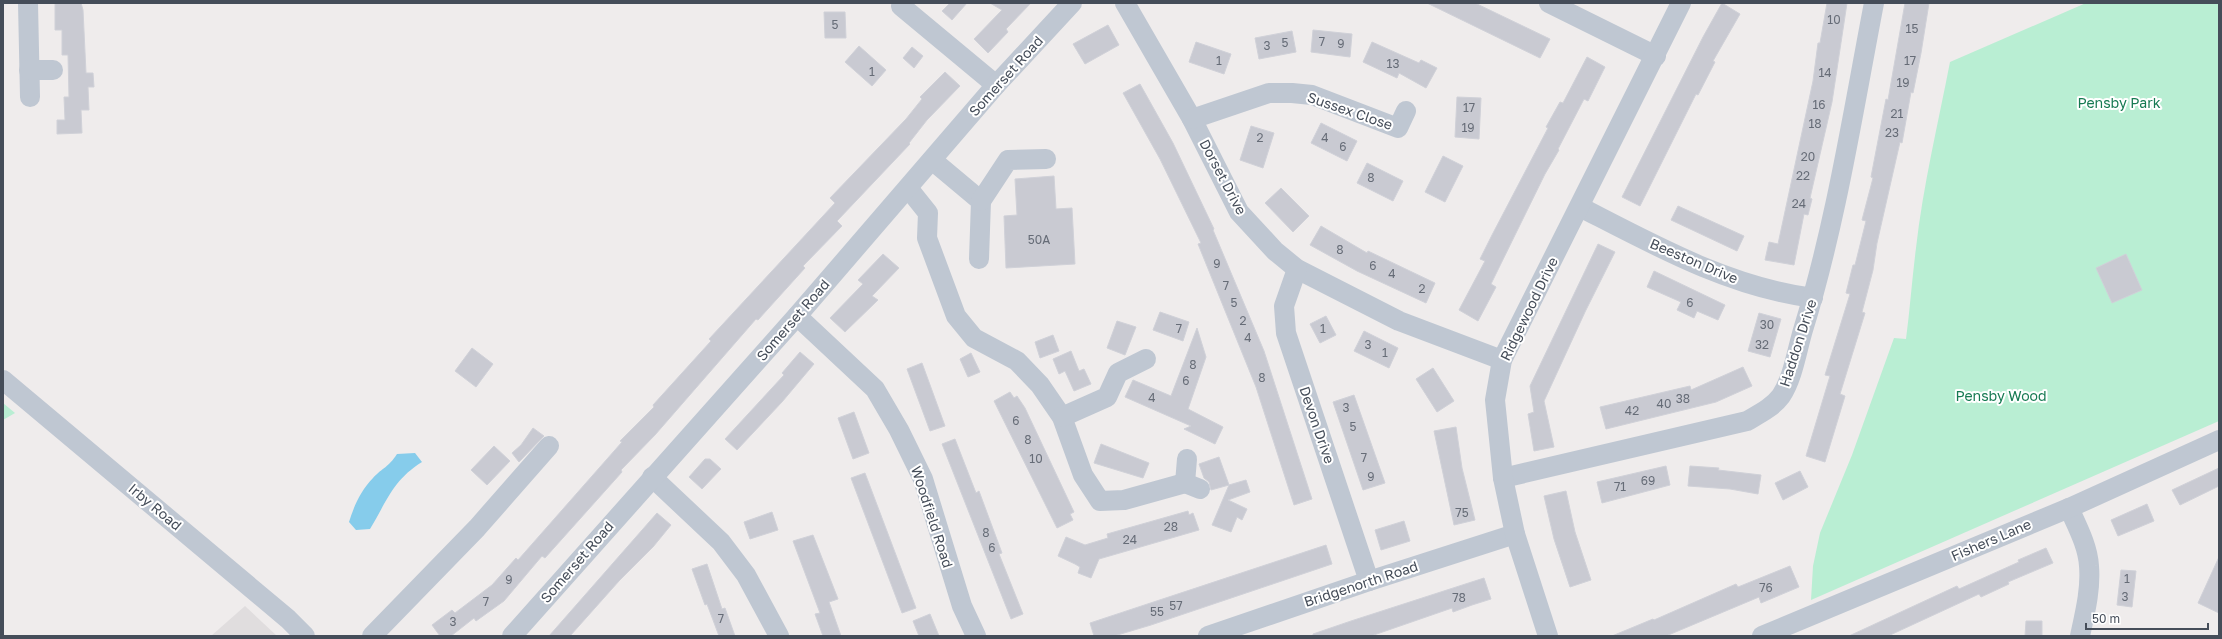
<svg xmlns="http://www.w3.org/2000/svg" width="2222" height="639" viewBox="0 0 2222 639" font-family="'Golos Text',sans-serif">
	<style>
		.education { fill: #e0ddde }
		.green { fill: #b9eed3 }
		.water { fill: #86cceb }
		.building { fill: #c9cad2; stroke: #d0d1d8 }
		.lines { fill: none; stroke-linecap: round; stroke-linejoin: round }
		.minor { stroke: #bfc7d2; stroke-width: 20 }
		.labels { text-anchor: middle; stroke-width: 4; stroke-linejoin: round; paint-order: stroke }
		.number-label { font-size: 12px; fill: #666c77 }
		.street-label { font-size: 14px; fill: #454d59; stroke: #fff }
		.park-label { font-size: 14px; fill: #167a52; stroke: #fff }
	</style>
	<rect width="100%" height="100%" fill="#efecec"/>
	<polygon class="education" points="245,606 277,636 211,636"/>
	<g class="green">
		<path d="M2086,3H2219V421L1811,600L1813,566L1820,533L1852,455L1894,338L1906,339C1910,309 1912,279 1916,248C1923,186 1938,124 1950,62Z"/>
		<polygon points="3,403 15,413 3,420"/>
	</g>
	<path class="water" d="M415,453L422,462C393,480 387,501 370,529L356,530L349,522C354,506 361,490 373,478C383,467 388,468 397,454Z"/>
	<g class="building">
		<polygon points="55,3 81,3 83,10 86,73 93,73 94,87 88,87 89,110 81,110 82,133 57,134 57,120 65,120 64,97 69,97 68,55 62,55 62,30 55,30"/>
		<polygon points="950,3 967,3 952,20 942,11"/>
		<polygon points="990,3 1031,3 1006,29 1008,32 988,53 974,39 1002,10"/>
		<polygon points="1427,3 1475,3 1550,39 1540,58"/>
		<polygon points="1722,3 1740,14 1713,61 1715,62 1698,95 1696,94 1640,206 1622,197 1703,37"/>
		<polygon points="1827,3 1847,3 1832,102 1810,198 1812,199 1808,215 1804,214 1794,265 1765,260 1769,242 1778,244 1813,81 1818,43 1820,43"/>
		<polygon points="1905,3 1929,3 1921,53 1913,93 1911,92 1902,143 1900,142 1877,243 1873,270 1862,312 1865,313 1840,394 1845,396 1825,462 1806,456 1830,376 1825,375 1850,294 1846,293 1853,265 1855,265 1866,221 1862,220 1873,178 1871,177 1886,99 1888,100"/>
		<polygon points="824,12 845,12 846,38 825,38"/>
		<polygon points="1108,25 1119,45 1085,64 1073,44"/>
		<polygon points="1313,30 1352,34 1350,57 1311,52"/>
		<polygon points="1292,31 1296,52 1259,59 1255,38"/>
		<polygon points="1196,42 1231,54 1224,74 1189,62"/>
		<polygon points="1372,42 1419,63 1421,60 1437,68 1426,88 1399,73 1397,78 1363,62"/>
		<polygon points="859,46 886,70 872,86 845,62"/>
		<polygon points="912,47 923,56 914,68 903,58"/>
		<polygon points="1587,57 1605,67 1588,101 1584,99 1558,149 1559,150 1545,174 1491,284 1496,287 1478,321 1459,310 1485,261 1480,259 1492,235 1548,128 1546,127 1560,102 1563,103"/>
		<polygon points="945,72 960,86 927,120 909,143 910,144 837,221 842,226 803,266 805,268 758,320 756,319 655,435 621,470 622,472 545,558 542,556 504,601 476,621 474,618 451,636 440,636 432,625 452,610 455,613 492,585 516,558 518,560 622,442 620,441 654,407 653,405 711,341 709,339 835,203 830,198 906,119 922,99 920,97"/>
		<polygon points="1140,84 1173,143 1214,229 1213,230 1264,351 1312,499 1294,505 1256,387 1198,244 1201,243 1160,159 1123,93"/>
		<polygon points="1457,97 1481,98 1479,139 1455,137"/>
		<polygon points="1321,123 1357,141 1347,161 1311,143"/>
		<polygon points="1251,126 1274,133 1263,168 1240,160"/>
		<polygon points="1443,156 1463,166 1445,202 1425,192"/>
		<polygon points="1367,163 1403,181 1393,201 1357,183"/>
		<polygon points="1054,176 1056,209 1072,208 1075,264 1006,268 1004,216 1017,215 1015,179"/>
		<polygon points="1281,188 1309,216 1293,232 1265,203"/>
		<polygon points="1678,206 1744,236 1737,251 1671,220"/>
		<polygon points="1321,226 1367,253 1368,251 1435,283 1426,303 1357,271 1310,245"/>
		<polygon points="1598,244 1615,252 1585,312 1544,401 1554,447 1534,451 1528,414 1534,412 1530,386"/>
		<polygon points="883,254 899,268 872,296 878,300 845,332 830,318 863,284 858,280"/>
		<polygon points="2126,254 2142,290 2112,303 2096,268"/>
		<polygon points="1654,271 1725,305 1718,320 1697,311 1694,318 1677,310 1681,302 1647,287"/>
		<polygon points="1160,312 1189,322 1183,341 1153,330"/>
		<polygon points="1759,313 1781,319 1770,357 1748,351"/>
		<polygon points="1326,316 1336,335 1320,343 1310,324"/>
		<polygon points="1117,321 1136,327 1125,355 1107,348"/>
		<polygon points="1197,328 1206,357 1188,409 1223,427 1215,444 1184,429 1191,426 1125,397 1133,380 1171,396"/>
		<polygon points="1364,331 1398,348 1389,368 1354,351"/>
		<polygon points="1053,335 1059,351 1040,358 1035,342"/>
		<polygon points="472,348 493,364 476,387 455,371"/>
		<polygon points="1071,351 1079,371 1084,369 1091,384 1074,391 1065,371 1059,374 1053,359"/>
		<polygon points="800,352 814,364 782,402 737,450 725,439 784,375 782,373"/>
		<polygon points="971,353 980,372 968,377 960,359"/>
		<polygon points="922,363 945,426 930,431 907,369"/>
		<polygon points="1743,367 1752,386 1716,402 1606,429 1600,407 1690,386 1691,390"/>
		<polygon points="1433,368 1454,401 1437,412 1416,379"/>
		<polygon points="1010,392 1014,398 1017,396 1025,408 1074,512 1070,514 1073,520 1057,528 994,401"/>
		<polygon points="1354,395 1385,483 1363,490 1333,402"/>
		<polygon points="854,412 869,453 853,459 838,418"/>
		<polygon points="1456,427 1462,468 1475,520 1454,525 1434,431"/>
		<polygon points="533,428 544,436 519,462 512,453 521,445"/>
		<polygon points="955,439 976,493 979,491 1002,553 999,554 1023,614 1011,619 942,444"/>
		<polygon points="1101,444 1149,463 1143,478 1094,463"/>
		<polygon points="494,446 510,461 487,485 471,470"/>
		<polygon points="1219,457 1229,485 1211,490 1209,482 1204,478 1199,464"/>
		<polygon points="705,459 710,459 721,469 702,489 689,477"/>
		<polygon points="1666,466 1670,485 1602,503 1597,482"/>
		<polygon points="1690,466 1719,468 1718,470 1761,475 1758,494 1730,489 1688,486"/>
		<polygon points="2219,468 2219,486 2180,505 2172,490"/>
		<polygon points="1800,471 1808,487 1783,500 1775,483"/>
		<polygon points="865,473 916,608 902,613 851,478"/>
		<polygon points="1246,480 1250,492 1228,500 1247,509 1242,520 1237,517 1231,532 1212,525 1229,485"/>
		<polygon points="1566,491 1575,532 1591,580 1570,587 1554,539 1544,496"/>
		<polygon points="2147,504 2154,521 2118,536 2111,520"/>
		<polygon points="1188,511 1189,515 1193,513 1199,530 1099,559 1091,578 1078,573 1080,567 1075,564 1058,556 1066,537 1085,545 1108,538 1107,534"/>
		<polygon points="772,512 778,530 750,539 744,522"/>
		<polygon points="657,513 671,525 653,547 619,581 570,636 549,636"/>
		<polygon points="1404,521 1410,541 1381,550 1375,530"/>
		<polygon points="813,535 838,599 829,602 841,636 823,636 815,614 820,613 793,541"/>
		<polygon points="1326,545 1332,564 1151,625 1114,636 1094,636 1090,623"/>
		<polygon points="2046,548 2053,563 2008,582 2009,584 1981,597 1979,594 1888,636 1849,636 1957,586 1959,589 2019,562 2018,560"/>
		<polygon points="2219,557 2219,613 2198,603"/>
		<polygon points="707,564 722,609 725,608 735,636 719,636 707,604 705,605 692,569"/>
		<polygon points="1790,566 1799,587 1761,603 1759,597 1666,636 1612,636 1653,619 1654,620 1736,584 1738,587"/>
		<polygon points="2121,570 2136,571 2132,607 2117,605"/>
		<polygon points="1484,578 1491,599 1472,605 1453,612 1452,608 1371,636 1313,636 1313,634 1351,621"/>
		<polygon points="930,614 939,636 919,636 913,621"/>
		<polygon points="2026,621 2042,621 2042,636 2025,636"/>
	</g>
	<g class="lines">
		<g class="minor">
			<polyline points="28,3 30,97"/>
			<polyline points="1125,3 1192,119 1239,212 1275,251 1297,269 1399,321 1502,360"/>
			<polyline points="1549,3 1656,56"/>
			<polyline points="901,6 996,85"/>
			<polyline points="29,70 53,70"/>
			<polyline points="1192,119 1269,93 1292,93 1312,95 1398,128 1406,111"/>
			<polyline points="932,160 981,201 979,259"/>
			<polyline points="908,188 928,213 927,238 956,316 974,338 1017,361 1040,385 1062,417 1083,475 1100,501 1124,500 1185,483"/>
			<polyline points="981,201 1008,160 1046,159"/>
			<path d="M1580,207C1654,245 1729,287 1813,298"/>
			<polyline points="1297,269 1284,306 1286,333 1369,581"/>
			<polyline points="797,316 875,389 899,430 923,479 962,606 976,636"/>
			<polyline points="3,380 288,619 305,636"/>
			<polyline points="1062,417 1107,397 1118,373 1146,359"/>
			<polyline points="1187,459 1185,483 1200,489"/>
			<polyline points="652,477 721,542 746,575 779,636"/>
			<path d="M1503,478L1747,421C1759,414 1772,408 1781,396C1793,378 1797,350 1803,330C1836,223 1853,112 1874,3"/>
			<path d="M2069,508C2077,526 2088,546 2089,566C2091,589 2085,613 2080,636"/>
			<polyline points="372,636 477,528 549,446"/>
			<polyline points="512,636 797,316 996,85 1072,3"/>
			<polyline points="1208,636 1369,581 1515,534"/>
			<polyline points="1548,636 1515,534 1503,478 1495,400 1502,360 1681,3"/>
			<polyline points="1762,636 2069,508 2219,440"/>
		</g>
	</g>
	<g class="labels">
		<g class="number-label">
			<text x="1834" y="24">10</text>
			<text x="835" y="29">5</text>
			<text x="1912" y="33">15</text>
			<text x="1322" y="46">7</text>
			<text x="1285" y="47">5</text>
			<text x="1341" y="48">9</text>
			<text x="1267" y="50">3</text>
			<text x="1219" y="65">1</text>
			<text x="1910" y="65">17</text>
			<text x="1393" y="68">13</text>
			<text x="872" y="76">1</text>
			<text x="1825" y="77">14</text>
			<text x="1903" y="87">19</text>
			<text x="1819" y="109">16</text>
			<text x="1469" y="112">17</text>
			<text x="1897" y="118">21</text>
			<text x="1815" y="128">18</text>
			<text x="1468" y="132">19</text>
			<text x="1892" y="137">23</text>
			<text x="1260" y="142">2</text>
			<text x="1325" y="142">4</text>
			<text x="1343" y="151">6</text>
			<text x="1808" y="161">20</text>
			<text x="1803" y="180">22</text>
			<text x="1371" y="182">8</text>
			<text x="1799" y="208">24</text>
			<text x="1039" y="244">50A</text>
			<text x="1340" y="254">8</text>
			<text x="1217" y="268">9</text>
			<text x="1373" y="270">6</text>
			<text x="1392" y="278">4</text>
			<text x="1226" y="290">7</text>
			<text x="1422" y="293">2</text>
			<text x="1234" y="307">5</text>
			<text x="1690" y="307">6</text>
			<text x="1243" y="325">2</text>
			<text x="1767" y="329">30</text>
			<text x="1179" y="333">7</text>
			<text x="1323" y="333">1</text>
			<text x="1248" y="342">4</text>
			<text x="1368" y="349">3</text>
			<text x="1762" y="349">32</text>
			<text x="1385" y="357">1</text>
			<text x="1193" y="369">8</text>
			<text x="1262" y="382">8</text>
			<text x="1186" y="385">6</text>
			<text x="1152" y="402">4</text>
			<text x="1683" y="403">38</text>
			<text x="1664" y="408">40</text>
			<text x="1346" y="412">3</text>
			<text x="1632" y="415">42</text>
			<text x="1016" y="425">6</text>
			<text x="1353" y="431">5</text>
			<text x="1028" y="444">8</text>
			<text x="1364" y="462">7</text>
			<text x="1036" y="463">10</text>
			<text x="1371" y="481">9</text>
			<text x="1648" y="485">69</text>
			<text x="1620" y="491">71</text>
			<text x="1462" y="517">75</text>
			<text x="1171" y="531">28</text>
			<text x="986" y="537">8</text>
			<text x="1130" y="544">24</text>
			<text x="992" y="552">6</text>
			<text x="2127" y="583">1</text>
			<text x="509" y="584">9</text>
			<text x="1766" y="592">76</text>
			<text x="2125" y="601">3</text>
			<text x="1459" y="602">78</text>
			<text x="486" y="606">7</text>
			<text x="1176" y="610">57</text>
			<text x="1157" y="616">55</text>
			<text x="721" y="623">7</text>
			<text x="453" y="626">3</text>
		</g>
		<g class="street-label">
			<text transform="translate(1006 76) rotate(-48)" y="5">Somerset Road</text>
			<text transform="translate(1350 111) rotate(19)" y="5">Sussex Close</text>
			<text transform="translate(1223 177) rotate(62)" y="5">Dorset Drive</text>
			<text transform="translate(1694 261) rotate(23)" y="5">Beeston Drive</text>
			<text transform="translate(1529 309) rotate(-64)" y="5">Ridgewood Drive</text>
			<text transform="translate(793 320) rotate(-49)" y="5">Somerset Road</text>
			<text transform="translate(1798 343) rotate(-72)" y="5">Haddon Drive</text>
			<text transform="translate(1317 425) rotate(71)" y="5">Devon Drive</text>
			<text transform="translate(155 507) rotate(40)" y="5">Irby Road</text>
			<text transform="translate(932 517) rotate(72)" y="5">Woodfield Road</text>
			<text transform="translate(1991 540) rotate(-23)" y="5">Fishers Lane</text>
			<text transform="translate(577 562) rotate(-49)" y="5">Somerset Road</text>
			<text transform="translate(1361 584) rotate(-18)" y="5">Bridgenorth Road</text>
		</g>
		<g class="park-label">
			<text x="2119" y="108">Pensby Park</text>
			<text x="2001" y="401">Pensby Wood</text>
		</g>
	</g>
	<rect width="2222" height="639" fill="none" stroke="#454d59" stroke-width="8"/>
	<path d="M2086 623v6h122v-6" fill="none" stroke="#454d59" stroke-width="2"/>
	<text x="2092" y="623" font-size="12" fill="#454d59" stroke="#ffffff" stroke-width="3" paint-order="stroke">50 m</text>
</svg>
